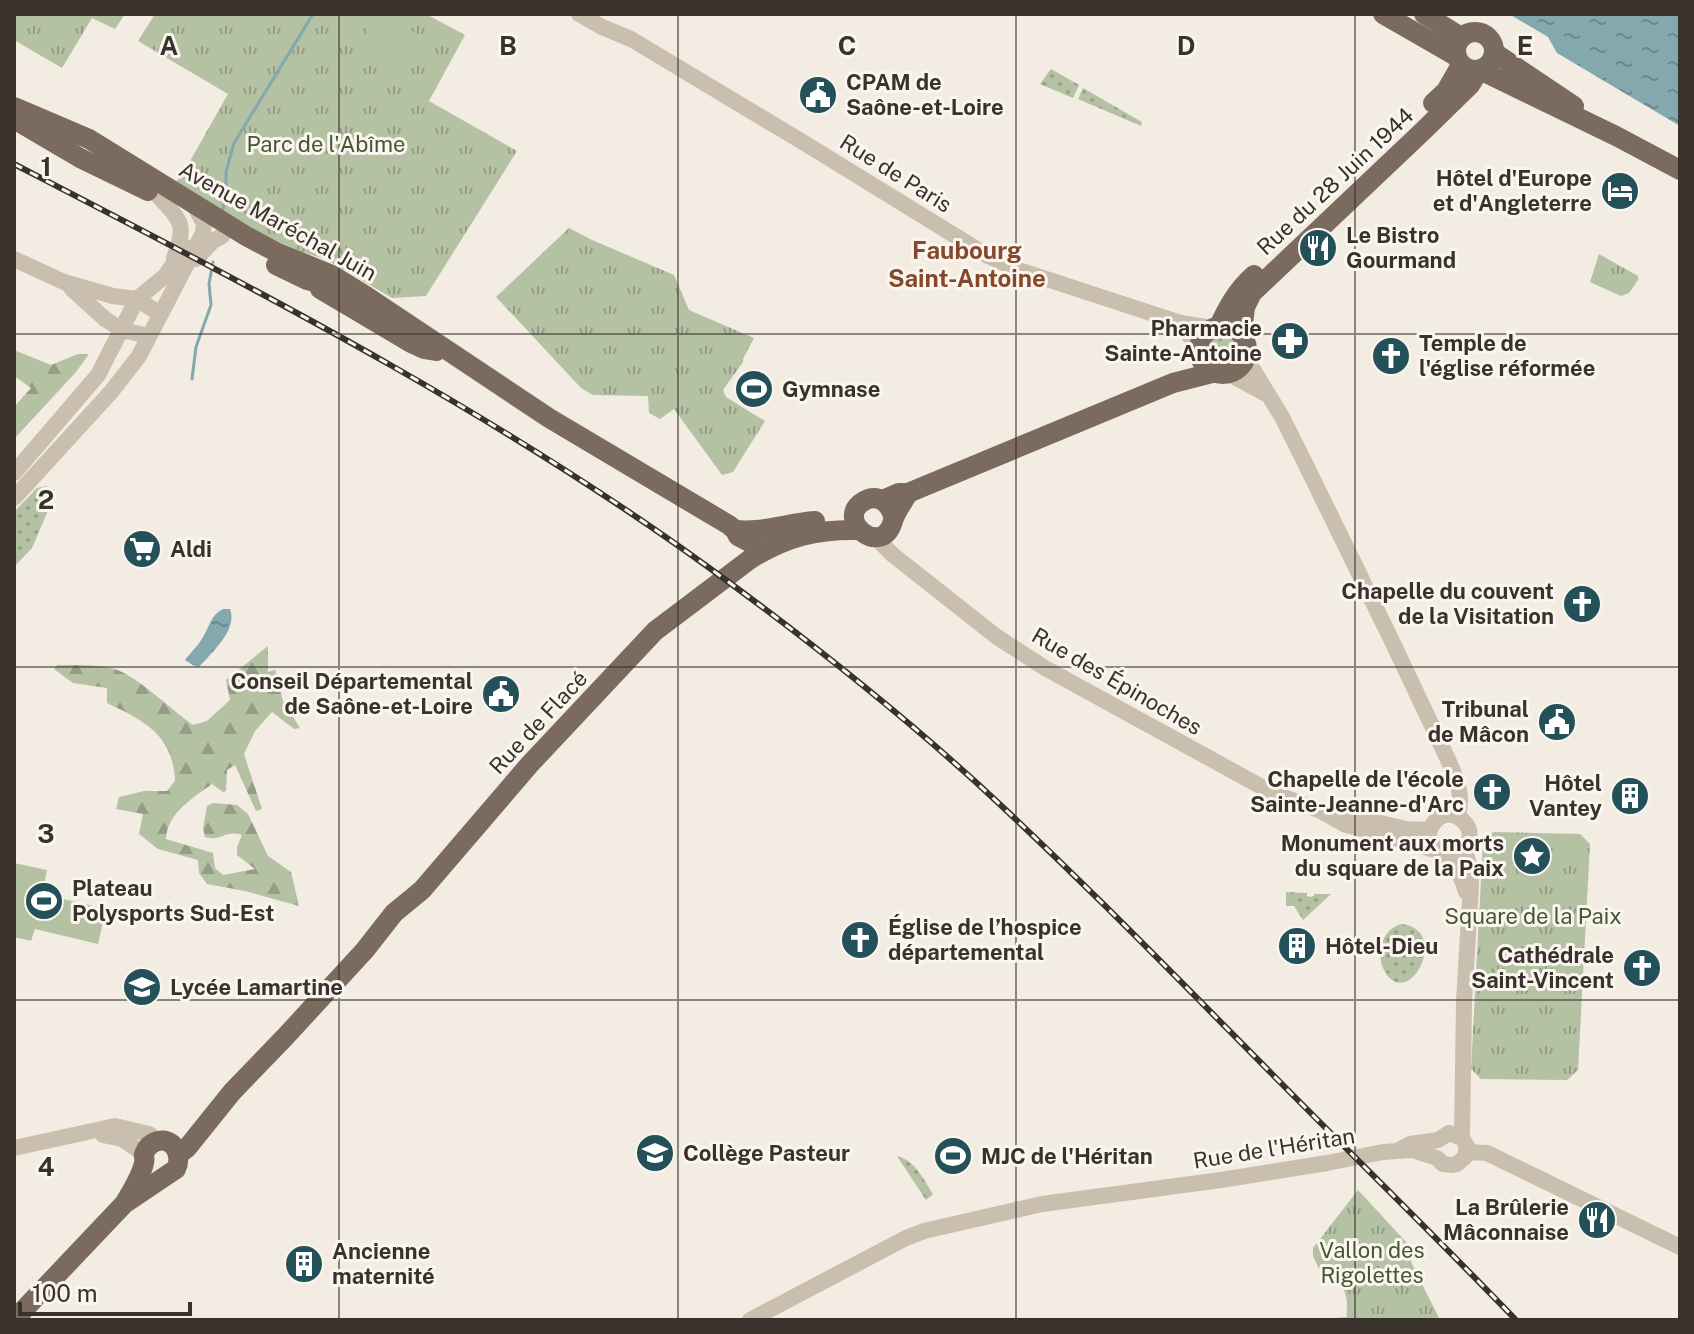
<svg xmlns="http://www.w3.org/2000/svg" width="1694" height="1334" viewBox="0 0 1694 1334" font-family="'Public Sans',sans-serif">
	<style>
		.grass { fill: url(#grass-dots) }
		.forest { fill: url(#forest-firs) }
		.park { fill: url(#park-tufts) }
		.garden { fill: #b4c1a3 }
		.water { fill: url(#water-ripples) }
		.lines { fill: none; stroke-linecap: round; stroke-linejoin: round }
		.stream { stroke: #83a8ae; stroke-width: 3 }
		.minor { stroke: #cabeae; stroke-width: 16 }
		.major { stroke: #7a6b5e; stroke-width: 20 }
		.rail-casing { stroke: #39322c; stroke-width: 6 }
		.rail { stroke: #faf6ef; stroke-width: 3; stroke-dasharray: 9; stroke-linecap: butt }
		.grid { fill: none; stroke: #39322c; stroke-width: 2; stroke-opacity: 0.55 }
		.labels { text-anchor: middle; stroke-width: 6; stroke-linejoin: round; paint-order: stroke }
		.poi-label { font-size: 22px; font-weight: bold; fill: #39322c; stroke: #faf6ef; text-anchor: start }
		.park-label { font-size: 22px; fill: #455631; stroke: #faf6ef }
		.street-label { font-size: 22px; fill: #39322c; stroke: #faf6ef }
		.neighbourhood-label { font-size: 24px; font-weight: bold; fill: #83492a; stroke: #faf6ef }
		.grid-label { font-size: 26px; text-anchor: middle; font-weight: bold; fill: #39322c; stroke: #faf6ef; stroke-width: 6; stroke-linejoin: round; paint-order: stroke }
	</style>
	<defs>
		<pattern id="grass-dots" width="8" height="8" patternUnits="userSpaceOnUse" patternTransform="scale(2)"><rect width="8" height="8" fill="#b4c1a3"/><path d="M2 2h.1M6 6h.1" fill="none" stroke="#939d85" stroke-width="1.8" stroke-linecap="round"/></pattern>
		<pattern id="forest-firs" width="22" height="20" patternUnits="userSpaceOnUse" patternTransform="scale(2)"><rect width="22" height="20" fill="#b4c1a3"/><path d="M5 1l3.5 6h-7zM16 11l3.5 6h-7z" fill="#939d85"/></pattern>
		<pattern id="park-tufts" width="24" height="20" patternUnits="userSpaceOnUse" patternTransform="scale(2)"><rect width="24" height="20" fill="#b4c1a3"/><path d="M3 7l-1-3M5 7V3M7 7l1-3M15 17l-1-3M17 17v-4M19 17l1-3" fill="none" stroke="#939d85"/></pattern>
		<pattern id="water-ripples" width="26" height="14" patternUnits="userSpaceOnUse" patternTransform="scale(2)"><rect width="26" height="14" fill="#83a8ae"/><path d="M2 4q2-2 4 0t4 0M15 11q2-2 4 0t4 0" fill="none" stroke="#6c898e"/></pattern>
	</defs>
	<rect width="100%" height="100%" fill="#f2ece2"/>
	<g class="grass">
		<polygon points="1051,69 1079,85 1073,98 1040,84"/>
		<polygon points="1083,88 1142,122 1141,126 1078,99"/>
		<circle cx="1224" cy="349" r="14"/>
		<polygon points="46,486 55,490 50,506 32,548 14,567 14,512 37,488"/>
		<polygon points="1286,892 1307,893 1307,896 1310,897 1314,896 1314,894 1331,894 1303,920 1294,906 1286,906"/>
		<path d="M1401,924C1452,929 1409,1012 1385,972C1375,955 1381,930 1401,924Z"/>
		<path d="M897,1156C915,1160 924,1180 933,1194L926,1200Z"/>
	</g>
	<g class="forest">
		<polygon points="14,350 51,365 78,354 89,354 76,372 14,439 14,407 31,388 14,376"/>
		<path d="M268,646V672L275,670L283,701L300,728L294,729L272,712L255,731L244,754L262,809L256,811L235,765L227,770L226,791L223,792L212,784C193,798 167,813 166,839L213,853L215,868L223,875L255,869L237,855V847L242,835C224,829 222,842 205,837L203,828L207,806L213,803L237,805L248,814L268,856L291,872L299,906L245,891L207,884L199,873L198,860L158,849L139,834L143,814L116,809L119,797L144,791H167L175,781C173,735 145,721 107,703V688L73,683L54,669L57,665C76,665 97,664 115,669C140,678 170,709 193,725L207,721L230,700L226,680Z"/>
	</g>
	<g class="park">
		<polygon points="14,14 125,14 115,29 92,18 62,68 14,40"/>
		<polygon points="155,14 426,14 465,35 429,101 517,151 426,296 392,298 327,260 302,252 235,223 170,190 185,170 228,94 138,41"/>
		<polygon points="569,228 590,239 674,275 689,310 754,338 743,359 743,362 723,390 726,397 765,421 733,472 722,475 674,409 660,419 649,413 648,396 593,395 581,388 496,297"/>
		<polygon points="1599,254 1638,276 1638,280 1629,293 1621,296 1590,282"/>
		<polygon points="1493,832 1580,834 1590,844 1578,1070 1567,1080 1481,1079 1471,1069 1483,842"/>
		<path d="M1358,1190L1406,1242L1412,1264L1440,1320H1306L1347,1317C1346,1311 1348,1303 1346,1297C1344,1283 1331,1273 1319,1269L1313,1256V1248Z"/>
	</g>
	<g class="garden">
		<polygon points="377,14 383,14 416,33 399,62 362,40"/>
		<polygon points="14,863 47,870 42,894 106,909 98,944 35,929 31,941 14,937"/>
	</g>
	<g class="water">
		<polygon points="1509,14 1680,14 1680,126 1557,53 1548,37"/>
		<path d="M223,609H230C238,630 212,652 199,667L193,665L185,660C191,652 199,645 203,637C210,626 210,616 223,609Z"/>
	</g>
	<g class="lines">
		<g class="stream">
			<polyline points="223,209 226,192 226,172 234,143 313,14"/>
			<polyline points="192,379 196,347 211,305 209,284 213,262"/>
		</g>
		<g class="minor">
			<polyline points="579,14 602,27 631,39 806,144 988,256 1019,270 1181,323 1212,328"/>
			<path d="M159,197C181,221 187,224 174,258"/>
			<polyline points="14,259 64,282 113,296 137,299 160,314"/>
			<polyline points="196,259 213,241 222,236"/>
			<polyline points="71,288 105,319 122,330 149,336"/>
			<polyline points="1181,323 1198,349"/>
			<path d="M1246,358L1282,417L1304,461L1391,639L1450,764C1458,782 1463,796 1458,816"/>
			<polyline points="1229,374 1266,394"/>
			<polyline points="14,473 98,375 137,299 165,276 185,247"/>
			<polyline points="14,498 111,392 139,356 203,233 204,224 194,205"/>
			<polyline points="875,537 893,555 997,637 1045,668 1271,792 1321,811 1344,824 1435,850"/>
			<polyline points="1338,813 1406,829 1430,830"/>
			<path d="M1443,855L1457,854C1490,833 1450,798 1433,824C1419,843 1443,852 1453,864C1460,872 1463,882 1466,892"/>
			<polyline points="103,1135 122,1139 144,1154"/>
			<polyline points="1462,1138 1464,1001 1471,885 1470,869 1465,849"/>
			<polyline points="14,1148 115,1126 149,1134 157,1141"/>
			<polyline points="1467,1152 1487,1153 1680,1247"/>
			<polyline points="750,1320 906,1238 924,1231 1042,1204 1221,1180 1327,1163 1383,1152 1412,1150 1437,1158 1443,1164 1452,1165 1457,1164 1465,1157 1467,1146 1462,1138 1449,1133 1438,1140 1410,1144 1399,1150"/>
		</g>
		<g class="major">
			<polyline points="1383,14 1456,56"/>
			<polyline points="1424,14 1461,37"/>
			<circle cx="1475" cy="51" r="19"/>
			<polyline points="1495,53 1574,106"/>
			<polyline points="1480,70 1616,136 1680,170"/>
			<polyline points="1433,103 1446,91 1461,65"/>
			<polyline points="14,107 89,139 246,236 278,253 332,275 366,296 549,418 729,525 735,530 738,536 765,550"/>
			<polyline points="17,121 80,158 148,191"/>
			<polyline points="276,265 307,280 328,285 335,289"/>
			<polyline points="320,289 411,343 424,349 436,351"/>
			<circle cx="1223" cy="350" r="24"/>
			<path d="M1219,326C1228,307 1237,290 1254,275"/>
			<polyline points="1242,335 1245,307 1252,293 1422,132 1470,85 1479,71"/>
			<polyline points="883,500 899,493 908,493 1173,383 1212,373"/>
			<path d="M893,516C889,503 878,493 864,501C833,519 882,560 893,521C896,511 903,503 908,493"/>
			<path d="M735,530C763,533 787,523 815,521"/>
			<path d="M179,1154L187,1148L232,1092L286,1036L365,950L394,913L422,890L530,764L655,631L749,560C785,537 816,529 859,530"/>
			<path d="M14,1320L124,1204C131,1192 141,1177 144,1163C146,1154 141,1159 146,1150C148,1146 151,1144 155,1142C173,1135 183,1155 176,1169L124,1204"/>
		</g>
		<defs>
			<path id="rail" d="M14,164C261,292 509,419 734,586C818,648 901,714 979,785C1080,878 1176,977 1273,1075C1354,1157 1436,1237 1516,1320"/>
		</defs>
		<use href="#rail" class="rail-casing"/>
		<use href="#rail" class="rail"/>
	</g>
	<path class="grid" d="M339,14V1320M678,14V1320M1016,14V1320M1355,14V1320M14,334H1680M14,667H1680M14,1000H1680"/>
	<defs>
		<symbol id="civic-disc" viewBox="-11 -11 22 22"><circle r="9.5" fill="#245059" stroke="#faf6ef"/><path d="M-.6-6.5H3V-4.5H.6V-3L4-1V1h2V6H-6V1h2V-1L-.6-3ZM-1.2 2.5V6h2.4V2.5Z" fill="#fff"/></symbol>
		<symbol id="hotel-disc" viewBox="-11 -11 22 22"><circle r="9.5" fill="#245059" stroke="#faf6ef"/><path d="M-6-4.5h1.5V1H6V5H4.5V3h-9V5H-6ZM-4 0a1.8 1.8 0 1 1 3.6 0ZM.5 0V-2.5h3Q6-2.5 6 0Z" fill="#fff"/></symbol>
		<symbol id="restaurant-disc" viewBox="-11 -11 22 22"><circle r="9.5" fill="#245059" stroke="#faf6ef"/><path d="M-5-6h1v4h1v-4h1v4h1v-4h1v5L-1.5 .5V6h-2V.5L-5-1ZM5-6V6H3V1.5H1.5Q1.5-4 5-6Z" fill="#fff"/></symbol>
		<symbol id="pharmacy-disc" viewBox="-11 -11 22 22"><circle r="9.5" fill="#245059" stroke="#faf6ef"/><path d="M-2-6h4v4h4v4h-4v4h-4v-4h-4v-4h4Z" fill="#fff"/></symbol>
		<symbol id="church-disc" viewBox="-11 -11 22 22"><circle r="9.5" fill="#245059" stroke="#faf6ef"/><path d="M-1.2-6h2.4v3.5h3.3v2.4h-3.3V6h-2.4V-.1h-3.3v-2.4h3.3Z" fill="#fff"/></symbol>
		<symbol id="stadium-disc" viewBox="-11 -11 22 22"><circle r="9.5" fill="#245059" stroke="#faf6ef"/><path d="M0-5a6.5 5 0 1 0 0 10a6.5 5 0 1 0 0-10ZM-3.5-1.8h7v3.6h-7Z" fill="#fff"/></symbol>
		<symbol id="supermarket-disc" viewBox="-11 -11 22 22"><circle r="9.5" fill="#245059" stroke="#faf6ef"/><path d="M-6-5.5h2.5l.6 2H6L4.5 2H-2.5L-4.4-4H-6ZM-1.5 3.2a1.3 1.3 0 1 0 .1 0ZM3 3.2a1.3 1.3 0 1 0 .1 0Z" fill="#fff"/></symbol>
		<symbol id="building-disc" viewBox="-11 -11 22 22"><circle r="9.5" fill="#245059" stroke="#faf6ef"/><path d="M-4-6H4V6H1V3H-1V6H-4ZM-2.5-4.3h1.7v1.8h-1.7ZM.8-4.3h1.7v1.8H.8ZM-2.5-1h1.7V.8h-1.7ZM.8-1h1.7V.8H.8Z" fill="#fff"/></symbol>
		<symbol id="sight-disc" viewBox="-11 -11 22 22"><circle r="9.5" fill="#245059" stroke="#faf6ef"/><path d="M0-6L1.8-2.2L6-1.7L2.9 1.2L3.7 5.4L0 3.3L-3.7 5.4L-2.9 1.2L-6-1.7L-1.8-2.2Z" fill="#fff"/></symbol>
		<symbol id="school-disc" viewBox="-11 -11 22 22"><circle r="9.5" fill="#245059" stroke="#faf6ef"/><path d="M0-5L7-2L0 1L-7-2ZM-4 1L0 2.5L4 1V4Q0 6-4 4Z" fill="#fff"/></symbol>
	</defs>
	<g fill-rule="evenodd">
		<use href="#civic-disc" x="796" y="73" width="44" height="44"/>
		<use href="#hotel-disc" x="1598" y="169" width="44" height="44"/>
		<use href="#restaurant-disc" x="1296" y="226" width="44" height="44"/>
		<use href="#pharmacy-disc" x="1268" y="319" width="44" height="44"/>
		<use href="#church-disc" x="1369" y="334" width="44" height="44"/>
		<use href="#stadium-disc" x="732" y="367" width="44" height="44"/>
		<use href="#supermarket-disc" x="120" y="527" width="44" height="44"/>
		<use href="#church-disc" x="1560" y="582" width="44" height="44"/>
		<use href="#civic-disc" x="479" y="672" width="44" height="44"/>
		<use href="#civic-disc" x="1535" y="700" width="44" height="44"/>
		<use href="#church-disc" x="1470" y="770" width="44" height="44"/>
		<use href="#building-disc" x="1608" y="774" width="44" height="44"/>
		<use href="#sight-disc" x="1510" y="834" width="44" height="44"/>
		<use href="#stadium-disc" x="22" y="879" width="44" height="44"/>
		<use href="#church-disc" x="838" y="918" width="44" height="44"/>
		<use href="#building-disc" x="1275" y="924" width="44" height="44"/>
		<use href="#church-disc" x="1620" y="946" width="44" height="44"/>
		<use href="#school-disc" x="120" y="965" width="44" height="44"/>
		<use href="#school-disc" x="633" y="1131" width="44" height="44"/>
		<use href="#stadium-disc" x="931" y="1134" width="44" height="44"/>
		<use href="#restaurant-disc" x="1575" y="1198" width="44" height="44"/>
		<use href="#building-disc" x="282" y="1242" width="44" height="44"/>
	</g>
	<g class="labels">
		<g class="poi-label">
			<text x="846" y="90">CPAM de<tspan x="846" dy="25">Saône-et-Loire</tspan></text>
			<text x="1592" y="186" text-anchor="end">Hôtel d'Europe<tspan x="1592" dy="25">et d'Angleterre</tspan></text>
			<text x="1346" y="243">Le Bistro<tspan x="1346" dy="25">Gourmand</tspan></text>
			<text x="1262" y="336" text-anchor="end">Pharmacie<tspan x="1262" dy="25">Sainte-Antoine</tspan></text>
			<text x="1419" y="351">Temple de<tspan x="1419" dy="25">l'église réformée</tspan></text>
			<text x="782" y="397">Gymnase</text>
			<text x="170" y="557">Aldi</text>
			<text x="1554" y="599" text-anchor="end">Chapelle du couvent<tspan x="1554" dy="25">de la Visitation</tspan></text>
			<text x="473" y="689" text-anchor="end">Conseil Départemental<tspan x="473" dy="25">de Saône-et-Loire</tspan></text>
			<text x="1529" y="717" text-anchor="end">Tribunal<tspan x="1529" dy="25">de Mâcon</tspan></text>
			<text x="1464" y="787" text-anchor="end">Chapelle de l'école<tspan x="1464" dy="25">Sainte-Jeanne-d'Arc</tspan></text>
			<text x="1602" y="791" text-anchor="end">Hôtel<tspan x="1602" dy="25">Vantey</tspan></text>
			<text x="1504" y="851" text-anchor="end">Monument aux morts<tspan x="1504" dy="25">du square de la Paix</tspan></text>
			<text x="72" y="896">Plateau<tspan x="72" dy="25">Polysports Sud-Est</tspan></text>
			<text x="888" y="935">Église de l’hospice<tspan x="888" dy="25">départemental</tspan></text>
			<text x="1325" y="954">Hôtel-Dieu</text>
			<text x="1614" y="963" text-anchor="end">Cathédrale<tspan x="1614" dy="25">Saint-Vincent</tspan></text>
			<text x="170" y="995">Lycée Lamartine</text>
			<text x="683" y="1161">Collège Pasteur</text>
			<text x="981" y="1164">MJC de l'Héritan</text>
			<text x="1569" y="1215" text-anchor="end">La Brûlerie<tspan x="1569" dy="25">Mâconnaise</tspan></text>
			<text x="332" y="1259">Ancienne<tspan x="332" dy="25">maternité</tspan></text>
		</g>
		<g class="park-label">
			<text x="326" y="152">Parc de l'Abîme</text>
			<text x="1533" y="924">Square de la Paix</text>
			<text x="1372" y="1258">Vallon des<tspan x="1372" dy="25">Rigolettes</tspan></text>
		</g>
		<g class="street-label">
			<text transform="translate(896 173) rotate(32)" y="8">Rue de Paris</text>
			<text transform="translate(1335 181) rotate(-43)" y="8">Rue du 28 Juin 1944</text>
			<text transform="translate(278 221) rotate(29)" y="8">Avenue Maréchal Juin</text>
			<text transform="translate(1117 681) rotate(30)" y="8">Rue des Épinoches</text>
			<text transform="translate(538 722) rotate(-47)" y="8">Rue de Flacé</text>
			<text transform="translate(1274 1148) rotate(-9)" y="8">Rue de l'Héritan</text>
		</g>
		<g class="neighbourhood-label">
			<text x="967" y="259">Faubourg<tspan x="967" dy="28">Saint-Antoine</tspan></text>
		</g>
	</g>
	<g class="grid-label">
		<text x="169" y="55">A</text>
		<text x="508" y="55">B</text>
		<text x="847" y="55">C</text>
		<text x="1186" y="55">D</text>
		<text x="1525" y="55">E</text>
		<text x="46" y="176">1</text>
		<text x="46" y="509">2</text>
		<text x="46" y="843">3</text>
		<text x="46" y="1176">4</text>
	</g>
	<rect width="1694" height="1334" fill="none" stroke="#39322c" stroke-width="32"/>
	<path d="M20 1302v12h170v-12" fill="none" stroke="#39322c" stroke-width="4"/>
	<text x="32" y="1302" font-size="24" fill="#39322c" stroke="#faf6ef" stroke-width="6" paint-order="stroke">100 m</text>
</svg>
